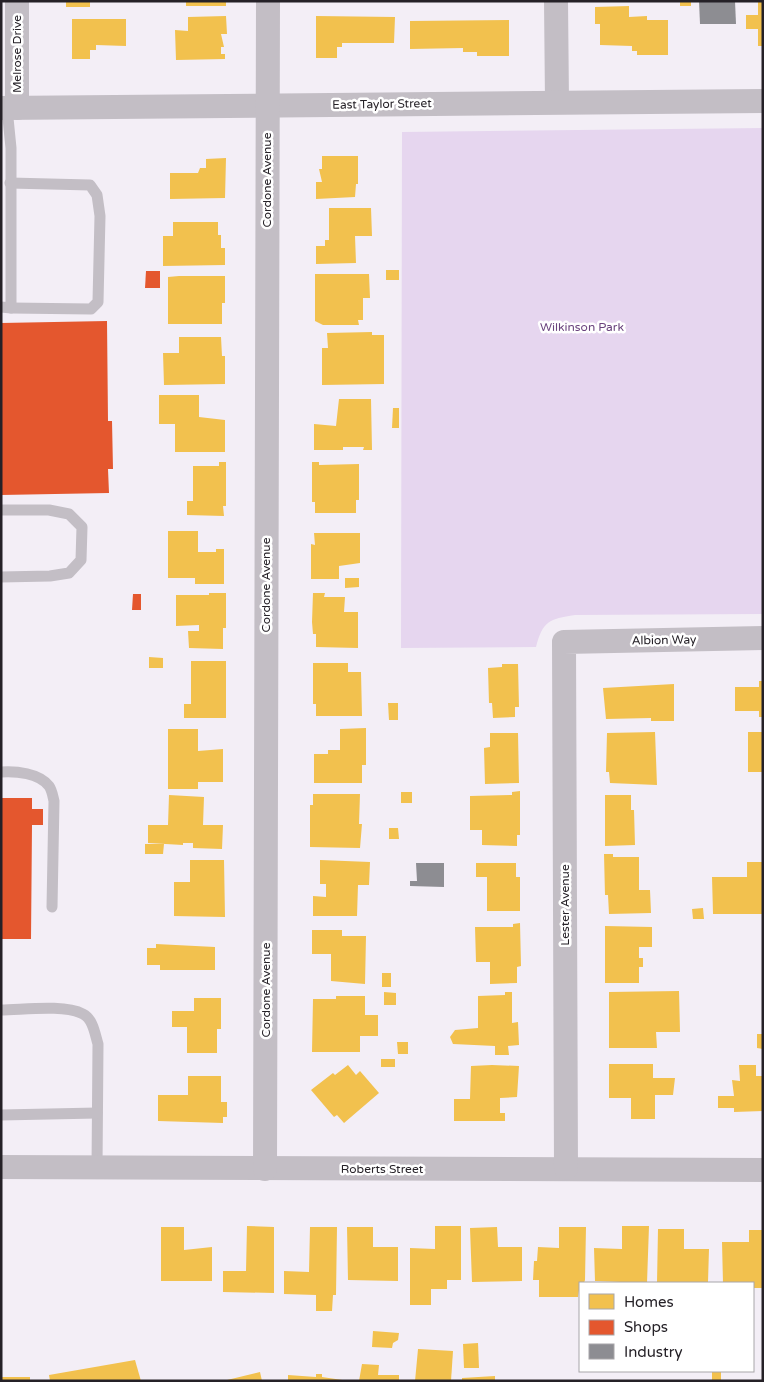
<svg xmlns="http://www.w3.org/2000/svg" width="764" height="1382" viewBox="0 0 764 1382" font-family="'Varela Round',sans-serif">
	<style>
		.green { fill: #e6d6ef }
		.homes { fill: #f2c14e }
		.shops { fill: #e4572e }
		.industry { fill: #8d8d92 }
		.lines { fill: none; stroke-linecap: round; stroke-linejoin: round }
		.lane { stroke: #c3bec5; stroke-width: 11 }
		.street { stroke: #c3bec5; stroke-width: 24 }
		.labels { text-anchor: middle; stroke-width: 5; stroke-linejoin: round; paint-order: stroke }
		.street-label { font-size: 12px; fill: #252127; stroke: #fff }
		.park-label { font-size: 12px; fill: #6a437d; stroke: #fff }
	</style>
	<rect width="100%" height="100%" fill="#f3eef6"/>
	<path class="green" d="M763,128V614L575,615C549,619 543,621 536,647L401,648L402,132Z"/>
	<g class="homes">
		<rect x="66" y="1" width="24" height="6"/>
		<rect x="186" y="1" width="40" height="5"/>
		<rect x="680" y="1" width="11" height="5"/>
		<polygon points="758,1 763,1 763,46 758,46 758,29 746,29 746,15 758,15"/>
		<polygon points="629,6 629,17 647,16 647,20 668,20 668,55 637,55 637,51 632,51 632,46 600,45 600,24 595,24 595,7"/>
		<polygon points="226,16 227,34 221,34 224,47 221,47 221,54 225,54 225,59 176,60 175,30 188,31 188,17"/>
		<polygon points="316,16 395,17 394,43 342,43 342,47 337,47 337,58 316,58"/>
		<polygon points="72,19 126,19 126,46 96,45 96,50 90,50 90,59 72,59"/>
		<polygon points="509,20 509,56 477,56 477,52 463,52 463,48 410,49 410,21"/>
		<polygon points="322,156 358,156 358,184 356,184 355,197 316,199 316,182 322,182 319,169 322,169"/>
		<polygon points="226,158 225,198 170,199 170,173 198,173 200,168 206,168 206,159"/>
		<polygon points="329,208 371,208 372,236 355,236 356,263 316,264 316,246 325,246 325,240 329,240"/>
		<polygon points="173,222 218,222 218,235 221,235 221,248 225,248 225,265 163,266 163,236 173,236"/>
		<rect x="386" y="270" width="13" height="10"/>
		<polygon points="315,274 369,274 370,298 363,298 363,320 358,320 359,325 323,325 315,321"/>
		<polygon points="179,276 225,276 225,303 222,303 222,324 168,324 168,277"/>
		<polygon points="372,332 372,335 384,335 384,384 322,385 322,348 328,348 327,333"/>
		<polygon points="179,337 221,337 222,356 225,356 225,384 164,385 163,353 179,353"/>
		<polygon points="159,395 199,395 199,417 225,420 225,452 175,452 175,424 159,424"/>
		<polygon points="339,399 371,399 372,450 363,450 364,447 343,447 343,450 314,450 314,424 336,426"/>
		<polygon points="393,408 399,408 399,428 392,428"/>
		<polygon points="219,462 226,462 226,506 223,506 224,516 187,515 187,501 193,501 193,466 219,466"/>
		<polygon points="312,462 319,462 319,465 359,464 359,500 356,500 356,513 315,513 315,502 312,502"/>
		<polygon points="168,531 198,531 198,552 216,552 216,549 224,549 224,584 195,584 195,578 168,578"/>
		<polygon points="314,533 360,533 360,563 339,566 339,579 311,579 311,544 315,545"/>
		<polygon points="345,578 359,578 359,587 345,588"/>
		<polygon points="209,593 226,593 226,628 223,628 223,649 189,648 188,631 199,631 199,625 176,626 176,595 209,595"/>
		<polygon points="313,593 325,593 324,597 345,597 344,612 358,612 358,648 316,647 316,634 313,634 312,622"/>
		<polygon points="149,657 163,658 163,668 149,668"/>
		<polygon points="191,661 226,661 226,718 184,718 184,704 191,704"/>
		<polygon points="313,663 348,663 348,672 361,672 362,716 316,716 316,704 313,704"/>
		<polygon points="502,664 518,664 519,707 515,707 515,717 493,718 492,703 489,703 488,668 502,667"/>
		<polygon points="759,681 763,681 763,717 759,717 759,711 735,711 735,687 759,687"/>
		<polygon points="674,684 674,721 651,721 651,718 606,719 603,688"/>
		<polygon points="388,703 398,703 398,720 389,720"/>
		<polygon points="366,728 366,765 362,765 362,783 314,783 314,754 328,754 328,750 340,750 340,729"/>
		<polygon points="168,729 198,729 198,751 223,749 223,782 198,782 198,789 168,789"/>
		<polygon points="655,732 657,785 610,783 609,772 606,772 607,733"/>
		<rect x="748" y="732" width="15" height="40"/>
		<polygon points="490,733 518,733 519,783 485,784 484,748 490,747"/>
		<polygon points="520,791 520,835 517,835 517,846 482,845 482,830 470,830 470,796 512,795 512,792"/>
		<rect x="401" y="792" width="11" height="11"/>
		<polygon points="313,794 360,794 359,824 362,824 360,848 310,847 310,805 313,805"/>
		<polygon points="169,795 204,797 203,825 223,825 222,849 193,848 193,843 183,843 183,845 148,843 148,825 168,825"/>
		<polygon points="605,795 631,795 631,810 634,810 635,845 605,846"/>
		<polygon points="389,828 398,828 399,839 389,839"/>
		<polygon points="145,844 164,844 163,854 145,854"/>
		<polygon points="604,854 613,854 613,857 639,857 639,890 650,890 651,913 609,914 608,895 605,895"/>
		<polygon points="190,860 224,860 225,917 174,916 174,882 190,882"/>
		<polygon points="320,860 370,862 369,885 358,885 357,916 313,916 313,896 326,897 326,884 320,884"/>
		<polygon points="747,862 763,862 763,914 713,914 712,877 747,877"/>
		<polygon points="476,863 516,863 516,877 520,877 520,911 487,911 487,877 476,877"/>
		<polygon points="703,908 704,919 693,919 692,909"/>
		<polygon points="520,923 521,966 517,967 517,983 490,984 490,962 476,962 475,927 513,927 513,924"/>
		<polygon points="605,926 652,927 652,947 639,947 639,958 643,958 643,967 639,967 639,983 605,983"/>
		<polygon points="312,930 342,930 342,936 366,936 365,984 331,981 331,954 312,954"/>
		<polygon points="156,944 215,947 215,970 160,970 160,965 147,965 147,948 156,948"/>
		<rect x="382" y="973" width="9" height="14"/>
		<polygon points="679,991 680,1032 656,1032 657,1048 609,1048 609,992"/>
		<polygon points="384,992 396,993 396,1005 384,1005"/>
		<polygon points="505,992 512,992 512,1023 518,1022 519,1045 508,1046 509,1055 495,1055 495,1046 453,1044 450,1037 455,1030 478,1028 478,996 505,995"/>
		<polygon points="336,996 365,996 365,1015 378,1015 378,1036 360,1036 360,1052 312,1052 313,999 336,999"/>
		<polygon points="194,998 221,998 221,1029 217,1029 217,1053 187,1053 187,1027 172,1027 172,1011 194,1011"/>
		<polygon points="757,1034 763,1034 763,1049 757,1048"/>
		<polygon points="397,1042 408,1042 408,1054 398,1054"/>
		<rect x="381" y="1059" width="14" height="8"/>
		<polygon points="609,1064 653,1064 653,1078 675,1078 673,1095 655,1095 655,1119 631,1119 631,1098 609,1098"/>
		<polygon points="348,1065 356,1075 360,1071 379,1093 344,1123 337,1115 334,1117 311,1090 333,1073 335,1075"/>
		<polygon points="492,1065 519,1066 517,1097 500,1098 500,1113 505,1113 505,1121 454,1121 454,1099 470,1099 471,1066"/>
		<polygon points="739,1065 756,1065 756,1076 763,1076 763,1111 734,1112 734,1108 718,1108 718,1096 734,1096 732,1080 740,1081"/>
		<polygon points="188,1076 221,1076 221,1102 227,1102 227,1117 223,1117 223,1123 158,1121 158,1095 188,1095"/>
		<polygon points="247,1226 274,1227 274,1293 223,1292 223,1271 246,1271"/>
		<polygon points="435,1226 461,1226 461,1280 447,1280 447,1289 431,1289 431,1305 410,1305 410,1248 435,1249"/>
		<polygon points="622,1226 649,1226 647,1283 595,1281 594,1248 622,1249"/>
		<polygon points="161,1227 184,1227 184,1250 212,1247 212,1281 161,1281"/>
		<polygon points="310,1227 337,1227 336,1295 333,1295 332,1311 316,1311 316,1295 284,1294 284,1271 309,1272"/>
		<polygon points="347,1227 373,1227 373,1247 398,1247 398,1281 348,1280"/>
		<polygon points="497,1227 498,1247 522,1247 522,1281 472,1282 470,1228"/>
		<polygon points="559,1227 586,1227 585,1280 584,1283 580,1283 578,1297 539,1297 539,1280 533,1280 534,1261 537,1261 538,1247 559,1248"/>
		<polygon points="658,1229 684,1229 684,1249 709,1249 708,1282 657,1283"/>
		<polygon points="749,1230 763,1230 763,1288 753,1288 753,1283 723,1283 722,1242 749,1242"/>
		<polygon points="373,1331 399,1333 398,1340 393,1343 392,1348 372,1347"/>
		<polygon points="478,1343 479,1368 464,1368 463,1344"/>
		<polygon points="418,1349 453,1351 451,1381 415,1381"/>
		<polygon points="135,1360 141,1381 50,1381 49,1375"/>
		<polygon points="362,1364 379,1365 378,1375 399,1375 399,1381 359,1381"/>
		<polygon points="260,1372 262,1381 227,1381 227,1380"/>
		<rect x="712" y="1372" width="9" height="9"/>
		<polygon points="316,1374 322,1374 322,1377 349,1381 288,1381 288,1375 316,1377"/>
		<polygon points="495,1376 495,1381 462,1381 462,1378"/>
		<rect x="1" y="1377" width="29" height="4"/>
	</g>
	<g class="shops">
		<polygon points="146,271 160,271 160,288 145,288"/>
		<polygon points="107,321 108,421 112,421 113,469 108,469 109,493 1,495 1,323"/>
		<polygon points="133,594 141,594 141,610 132,610"/>
		<polygon points="1,798 32,798 32,809 43,809 43,825 32,825 31,939 1,939"/>
	</g>
	<g class="industry">
		<polygon points="699,1 735,1 736,24 700,24"/>
		<polygon points="416,863 444,863 444,887 410,886 410,881 417,881"/>
	</g>
	<g class="lines">
		<g class="lane">
			<polyline points="10,183 90,185 97,195 100,216 98,302 91,309 11,308"/>
			<polyline points="1,307 11,308 11,148 7,108"/>
			<polyline points="1,510 49,510 69,514 82,527 81,560 69,573 50,576 1,577"/>
			<path d="M1,772C16,771 39,773 49,786C52,790 53,797 54,801L52,907"/>
			<path d="M1,1010C22,1010 64,1004 83,1014C93,1019 95,1034 98,1044L97,1168"/>
			<polyline points="1,1115 97,1113"/>
		</g>
		<g class="street">
			<polyline points="17,1 17,108"/>
			<polyline points="556,1 557,102"/>
			<polyline points="1,108 763,101"/>
			<polyline points="1,1167 763,1170"/>
			<polyline points="566,1168 564,642 763,638"/>
			<polyline points="265,1169 268,1"/>
		</g>
	</g>
	<g class="labels">
		<g class="street-label">
			<text transform="translate(17 54) rotate(-90)" y="4">Melrose Drive</text>
			<text transform="translate(382 104) rotate(-1)" y="4">East Taylor Street</text>
			<text transform="translate(267 180) rotate(-90)" y="4">Cordone Avenue</text>
			<text transform="translate(266 585) rotate(-90)" y="4">Cordone Avenue</text>
			<text transform="translate(664 640) rotate(-1)" y="4">Albion Way</text>
			<text transform="translate(565 905) rotate(-90)" y="4">Lester Avenue</text>
			<text transform="translate(266 990) rotate(-90)" y="4">Cordone Avenue</text>
			<text x="382" y="1173">Roberts Street</text>
		</g>
		<g class="park-label">
			<text x="582" y="331">Wilkinson Park</text>
		</g>
	</g>
	<rect width="764" height="1382" fill="none" stroke="#252127" stroke-width="5"/>
	<rect x="579" y="1282" width="175" height="90" fill="#ffffff" stroke="#a8a6a9"/>
	<rect x="589" y="1294" width="25" height="15" fill="#f2c14e" stroke="#a8a6a9"/>
	<text x="624" y="1307" font-size="15" fill="#252127">Homes</text>
	<rect x="589" y="1320" width="25" height="15" fill="#e4572e" stroke="#a8a6a9"/>
	<text x="624" y="1332" font-size="15" fill="#252127">Shops</text>
	<rect x="589" y="1344" width="25" height="15" fill="#8d8d92" stroke="#a8a6a9"/>
	<text x="624" y="1357" font-size="15" fill="#252127">Industry</text>
</svg>
